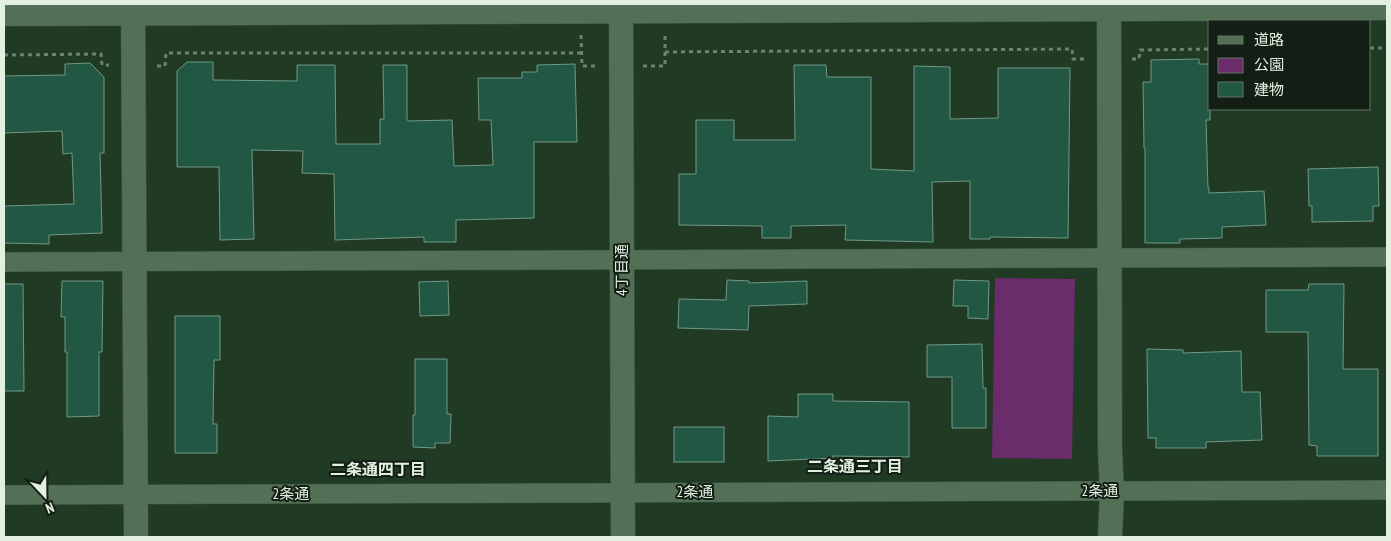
<svg xmlns="http://www.w3.org/2000/svg" width="1391" height="541" viewBox="0 0 1391 541" font-family="'PT Sans Narrow','Noto Sans JP',sans-serif">
	<style>
		.green { fill: #6a2c6b }
		.building { fill: #225744; stroke: #719988 }
		.lines { fill: none; stroke-linecap: round; stroke-linejoin: round }
		.minor-casing { stroke: #405743; stroke-width: 20 }
		.tertiary-casing { stroke: #405743; stroke-width: 25 }
		.path { stroke: #6c826e; stroke-width: 3; stroke-dasharray: 4 4; stroke-linecap: butt }
		.minor { stroke: #536f55; stroke-width: 19 }
		.tertiary { stroke: #536f55; stroke-width: 24 }
		.labels { text-anchor: middle; stroke-width: 4; stroke-linejoin: round; paint-order: stroke }
		.street-label { font-size: 15px; fill: #e1f0e1; stroke: #131e14 }
		.neighbourhood-label { font-size: 16px; font-weight: bold; fill: #e1f0e1; stroke: #131e14 }
	</style>
	<rect width="100%" height="100%" fill="#203a23"/>
	<polygon class="green" points="995,278 1075,279 1072,459 992,458"/>
	<g class="building">
		<polygon points="1199,59 1199,64 1210,64 1210,120 1206,120 1208,188 1209,188 1209,193 1264,191 1266,225 1222,227 1222,238 1180,239 1180,243 1145,243 1145,148 1144,148 1143,82 1151,82 1151,60"/>
		<polygon points="187,62 213,62 213,80 297,81 297,65 335,65 336,144 380,144 380,119 384,119 383,65 407,65 407,119 408,121 452,120 454,166 493,165 491,120 479,120 478,78 522,78 522,72 537,72 537,65 575,64 577,142 534,142 534,218 456,220 456,242 424,242 424,237 335,240 334,174 302,173 303,151 252,150 254,239 220,240 219,167 177,167 177,71"/>
		<polygon points="90,63 104,77 104,153 100,153 102,233 49,235 49,244 4,243 4,206 74,204 72,153 63,154 62,131 4,133 4,76 65,75 65,64"/>
		<polygon points="794,65 826,65 827,77 871,77 871,169 914,171 914,66 950,67 950,119 998,118 998,68 1070,68 1068,238 990,237 990,239 970,239 970,181 932,182 933,242 845,240 846,225 791,226 791,238 762,238 762,226 679,225 679,174 696,174 696,120 734,120 734,140 795,140"/>
		<polygon points="1378,167 1379,206 1373,206 1373,221 1312,222 1312,206 1309,206 1308,169"/>
		<polygon points="727,280 749,281 749,283 807,281 807,304 749,306 748,330 678,328 679,299 726,300"/>
		<polygon points="954,280 989,281 988,319 968,318 968,306 953,306"/>
		<polygon points="62,281 103,281 102,352 99,352 99,416 67,417 67,352 65,352 65,317 61,317"/>
		<polygon points="448,281 449,315 420,316 419,282"/>
		<polygon points="4,284 23,284 24,391 4,391"/>
		<polygon points="1309,284 1344,284 1343,369 1378,369 1378,456 1317,456 1317,446 1309,445 1308,332 1266,332 1266,290 1308,290"/>
		<polygon points="175,316 220,316 220,360 214,360 213,424 217,424 217,453 175,453"/>
		<polygon points="982,344 983,388 986,388 986,428 952,428 952,377 927,377 927,345"/>
		<polygon points="1147,349 1183,350 1183,353 1241,351 1242,392 1260,392 1262,440 1206,442 1206,448 1156,448 1156,438 1148,438"/>
		<polygon points="415,359 447,359 447,414 451,414 450,443 435,443 435,448 413,447 413,415 415,415"/>
		<polygon points="798,394 833,394 833,401 909,402 909,457 833,456 833,458 768,461 768,416 798,417"/>
		<rect x="674" y="427" width="50" height="35"/>
	</g>
	<g class="lines">
		<defs>
			<g id="minor">
				<polyline points="4,262 1387,257"/>
				<polyline points="4,495 1387,490"/>
			</g>
			<g id="tertiary">
				<polyline points="133,4 136,537"/>
				<polyline points="621,4 623,537"/>
				<polyline points="1109,4 1110,451 1112,491 1110,537"/>
				<polyline points="4,14 1387,8"/>
			</g>
		</defs>
		<use href="#minor" class="minor-casing"/>
		<use href="#tertiary" class="tertiary-casing"/>
		<g class="path">
			<polyline points="581,35 582,66 597,66"/>
			<polyline points="1370,48 1387,48"/>
			<polyline points="665,52 1072,49 1073,59 1086,59"/>
			<polyline points="4,55 101,54 102,65 109,65"/>
			<polyline points="1132,59 1139,59 1140,50 1210,49"/>
			<polyline points="157,66 165,66 166,53 581,53"/>
			<polyline points="643,66 665,66 665,34"/>
		</g>
		<use href="#minor" class="minor"/>
		<use href="#tertiary" class="tertiary"/>
	</g>
	<g class="labels">
		<g class="street-label">
			<text transform="translate(622 270) rotate(-90)" y="5">4丁目通</text>
			<text x="1100" y="496">2条通</text>
			<text x="695" y="497">2条通</text>
			<text x="291" y="499">2条通</text>
		</g>
		<g class="neighbourhood-label">
			<text x="855" y="472">二条通三丁目</text>
			<text x="378" y="475">二条通四丁目</text>
		</g>
	</g>
	<rect width="1391" height="541" fill="none" stroke="#e1f0e1" stroke-width="10"/>
	<rect x="1208" y="20" width="162" height="90" fill="#131e14" stroke="#657266"/>
	<rect x="1218" y="36" width="25" height="8" fill="#536f55" stroke="#657266"/>
	<text x="1254" y="45" font-size="15" fill="#e1f0e1">道路</text>
	<rect x="1218" y="58" width="25" height="15" fill="#6a2c6b" stroke="#657266"/>
	<text x="1254" y="70" font-size="15" fill="#e1f0e1">公園</text>
	<rect x="1218" y="82" width="25" height="15" fill="#225744" stroke="#657266"/>
	<text x="1254" y="95" font-size="15" fill="#e1f0e1">建物</text>
	<g transform="translate(45 496) rotate(158)" stroke="#131e14" stroke-width="4" paint-order="stroke">
	<path d="M0-4L9 19L0 12L-9 19Z" fill="#e1f0e1"/>
	<text y="-8" font-size="14" font-weight="bold" text-anchor="middle" fill="#e1f0e1">N</text>
	</g>
</svg>
